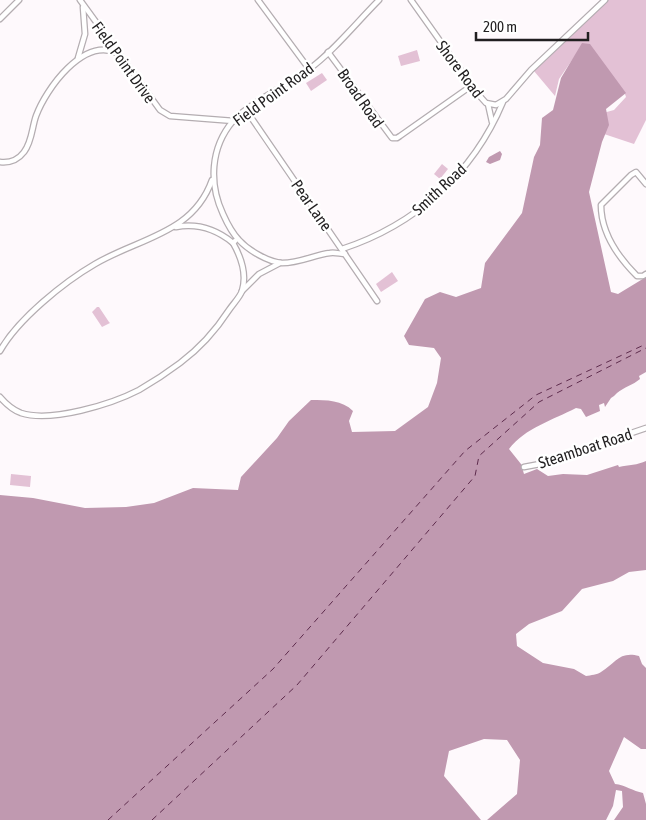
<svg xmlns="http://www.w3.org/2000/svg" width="646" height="820" viewBox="0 0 646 820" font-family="'Asap Condensed',sans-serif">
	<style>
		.green { fill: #e3c1d5 }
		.water { fill: #c099b0 }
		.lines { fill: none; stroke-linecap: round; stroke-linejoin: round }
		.ferry { stroke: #5e2c4d; stroke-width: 1; stroke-dasharray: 6 5; stroke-linecap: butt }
		.minor-casing { stroke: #b4adb1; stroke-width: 7 }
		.minor { stroke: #fff; stroke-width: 4.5 }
		.labels { text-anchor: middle; stroke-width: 5; stroke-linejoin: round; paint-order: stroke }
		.street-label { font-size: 16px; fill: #211f20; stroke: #fff }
	</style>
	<rect width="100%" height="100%" fill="#fef9fc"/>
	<g class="green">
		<polygon points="608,0 646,0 646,120 634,144 601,133 603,113 614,110 626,97 624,91 581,47 559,79 555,96 534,71"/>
		<polygon points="417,50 420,61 401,66 398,56"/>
		<polygon points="322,73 327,80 311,91 306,83"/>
		<polygon points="442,164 448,169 440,179 434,174"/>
		<polygon points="392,272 398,281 381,292 376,284"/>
		<polygon points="97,307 99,307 109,322 110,323 102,327 92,312"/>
		<polygon points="11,474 31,476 30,487 10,485"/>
	</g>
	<g class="water">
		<path d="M582,43L590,44L626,93L606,109L609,125L602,142L589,192L611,292L618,294L646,277V372L639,376L640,379C633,385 624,387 617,393C615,395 613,397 611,398L605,407L604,403L599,405L600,411L586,417L581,409L576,408C553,420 525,428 509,449L521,464L524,474L537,469L548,476L563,474L587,475L618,465L619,467C628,465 638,465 646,461V570L629,572L613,581L582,589L562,611L529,624L516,634L517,646L543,663L574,669L586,676C591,675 597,675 601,672C616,663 619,651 639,656L642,664L646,668V749H641L624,737L609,771L615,784C625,785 633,791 643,793L646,804V820H614L623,807L622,791L616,790L613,806L606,820H487L517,794L520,760L507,740L484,739L449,751L444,776L481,820H0V495L33,498L85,508L126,507L154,503L193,488L238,490L241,477L277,438L289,421L311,400C327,400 342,400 353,411L349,421L352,432L395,431L428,407L437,383L441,358L434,348L409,345L404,336L425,299L440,292L456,297L481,288L485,263L522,213L534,157L540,145L542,118L553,110L561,78Z"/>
		<polygon points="500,151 502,154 500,160 490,164 486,162 489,157"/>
	</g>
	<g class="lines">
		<g class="ferry">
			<polyline points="108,820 273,669 465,451 536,395 646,344"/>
			<polyline points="152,820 297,685 475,476 479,456 539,402 646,348"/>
		</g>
		<defs>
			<g id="minor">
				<polyline points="80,0 160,110 170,116 234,121"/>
				<polyline points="258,0 309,69"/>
				<polyline points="411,0 477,93 486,103 496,105 506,99 531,70 605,0"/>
				<polyline points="0,19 19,0"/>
				<polyline points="328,52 392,138 397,138 400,136 471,86"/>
				<polyline points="78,58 85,34 83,7"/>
				<polyline points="488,104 492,122"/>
				<polyline points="246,110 377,301"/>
				<path d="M0,162C9,163 18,160 24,152C32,142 32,127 36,116C46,89 83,37 117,53"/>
				<path d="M646,184L636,172L631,175L601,205C601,232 618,257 637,276H643L646,274"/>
				<path d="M176,227C198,223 216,229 233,243L235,241"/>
				<path d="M342,249C415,225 473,174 503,102"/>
				<path d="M345,254C340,254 335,252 330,253C314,255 300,263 282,263C268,262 248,250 239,240C232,233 227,223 223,214C209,184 210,148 233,121C250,102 287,86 308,70C333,52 357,22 379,0"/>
				<polyline points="242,291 259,274 280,263"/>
				<path d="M0,351C18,319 64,282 95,264C139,238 193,234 212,180"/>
				<path d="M0,397C6,404 13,410 21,413C51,423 112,404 139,390C153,382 168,372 180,363C200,348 216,330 229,310C233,304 240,297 242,291C247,275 241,257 233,243"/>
				<polyline points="524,467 540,464 646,428"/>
			</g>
		</defs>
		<use href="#minor" class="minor-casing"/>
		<use href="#minor" class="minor"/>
	</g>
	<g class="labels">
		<g class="street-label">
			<text transform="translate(124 62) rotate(54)" y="6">Field Point Drive</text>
			<text transform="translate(460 69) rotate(53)" y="6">Shore Road</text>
			<text transform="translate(273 94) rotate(-36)" y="6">Field Point Road</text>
			<text transform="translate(361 98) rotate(55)" y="6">Broad Road</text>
			<text transform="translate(439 189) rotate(-43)" y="6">Smith Road</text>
			<text transform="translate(312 205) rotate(55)" y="6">Pear Lane</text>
			<text transform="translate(585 448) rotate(-18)" y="6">Steamboat Road</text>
		</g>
	</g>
	<path d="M476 32v8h112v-8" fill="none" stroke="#211f20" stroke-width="2.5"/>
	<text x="483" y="32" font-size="15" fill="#211f20" stroke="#ffffff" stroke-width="4" paint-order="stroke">200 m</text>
</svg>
